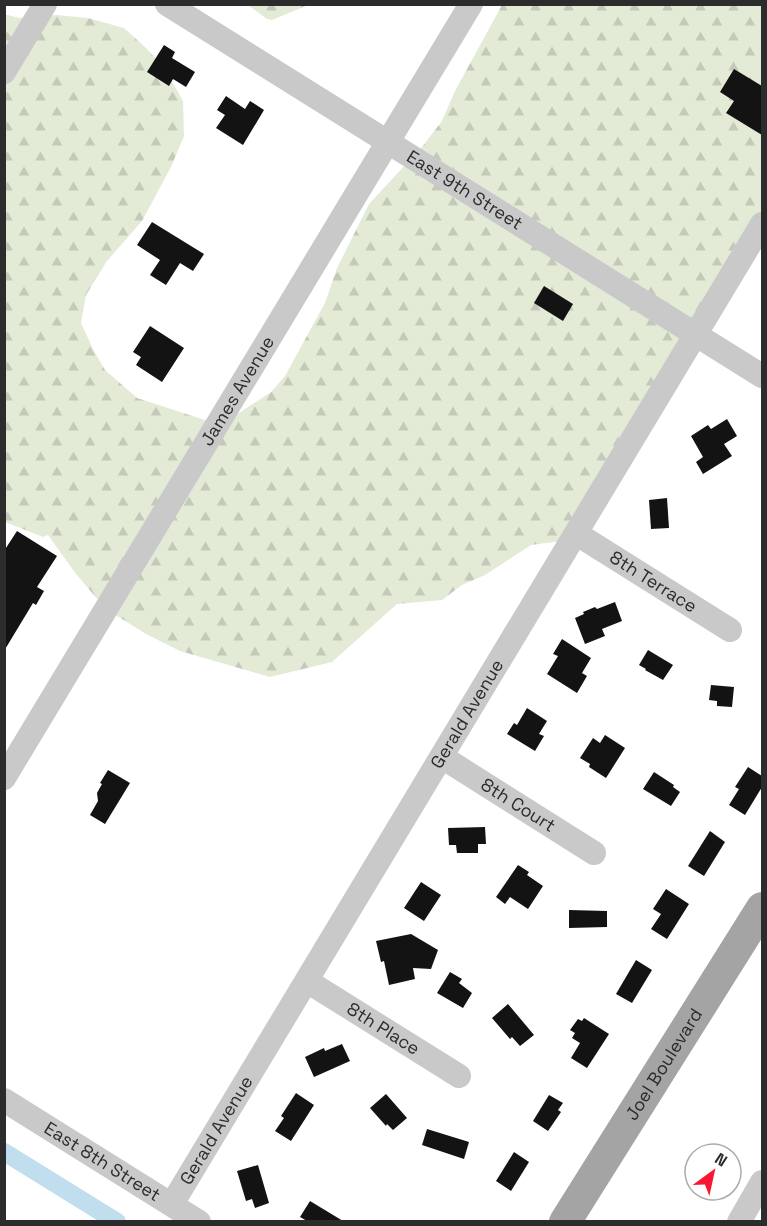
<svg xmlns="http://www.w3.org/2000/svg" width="767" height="1226" viewBox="0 0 767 1226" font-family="'Space Grotesk',sans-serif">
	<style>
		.forest { fill: url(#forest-firs) }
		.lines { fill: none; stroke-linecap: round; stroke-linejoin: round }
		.canal { stroke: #c0deee; stroke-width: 18 }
		.building { fill: #131313 }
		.minor { stroke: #c9c9c9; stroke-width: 24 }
		.major { stroke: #a4a4a4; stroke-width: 32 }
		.labels { text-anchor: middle; stroke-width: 6; stroke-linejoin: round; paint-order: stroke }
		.street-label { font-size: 18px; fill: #2c2c2c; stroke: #fff }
	</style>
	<defs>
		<pattern id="forest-firs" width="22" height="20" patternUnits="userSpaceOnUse" patternTransform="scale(1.5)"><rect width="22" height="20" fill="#e3ebd7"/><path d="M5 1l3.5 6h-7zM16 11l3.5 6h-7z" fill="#c3cab9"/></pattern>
	</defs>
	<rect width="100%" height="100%" fill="#fff"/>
	<g class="forest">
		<polygon points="248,5 308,5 272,20 267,19"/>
		<polygon points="502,5 762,5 762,229 576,539 531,545 485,575 462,585 442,600 397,604 332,662 270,677 180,651 146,634 106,609 76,574 48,535 43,537 5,522 4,14 19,18 57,15 88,18 124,28 145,47 164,67 183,101 184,136 171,167 142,221 107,261 86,295 81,323 94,351 105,370 137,398 211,422 236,415 271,392 285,376 325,303 337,268 369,204 422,147 442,121 455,91"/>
	</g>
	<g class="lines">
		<polyline class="canal" points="4,1152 117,1222"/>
	</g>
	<g class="building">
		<polygon points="164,45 175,52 172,58 195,72 186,87 173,79 169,86 147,72"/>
		<polygon points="734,69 762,86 762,135 726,113 734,101 720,92"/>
		<polygon points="226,96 245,109 250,101 264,110 243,145 216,128 225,115 217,110"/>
		<polygon points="152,222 204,254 193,271 180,263 166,285 150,275 160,260 137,245"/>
		<polygon points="544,286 573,304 563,321 534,303"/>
		<polygon points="150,326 184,348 162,382 136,365 141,357 133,352"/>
		<polygon points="727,419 737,436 724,444 732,456 703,474 696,462 703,457 691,436 708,425 711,429"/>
		<polygon points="667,498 669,528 651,529 649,500"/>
		<polygon points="17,531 57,556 37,587 44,591 36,605 33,603 4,651 4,551"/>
		<polygon points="615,602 622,621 602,629 605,636 585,644 575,618 584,614 583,612 595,607 597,609"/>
		<polygon points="562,639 591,658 582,673 587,676 577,693 547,674 558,656 553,654"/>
		<polygon points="648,650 673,665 663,680 645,670 646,669 639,665"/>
		<polygon points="711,685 734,687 732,707 717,706 717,701 709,700"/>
		<polygon points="527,708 547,721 539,734 544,736 535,751 507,734 514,723 517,725"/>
		<polygon points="605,735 625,748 606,778 589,767 590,764 580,758 593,738 600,743"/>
		<polygon points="748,767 762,776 762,787 745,815 729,805 739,789 735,787"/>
		<polygon points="108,770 130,783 105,824 90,815 98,801 97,793 102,784 100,783"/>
		<polygon points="654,772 674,785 673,787 680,792 671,806 643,789"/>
		<polygon points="485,827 486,844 478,844 478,853 457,853 456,845 449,845 448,828"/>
		<polygon points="710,831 725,842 704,876 688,866"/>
		<polygon points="518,865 529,872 527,875 543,886 528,909 510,897 505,904 496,897"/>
		<polygon points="421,882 441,895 424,921 404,908"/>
		<polygon points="666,889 689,904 667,939 651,929 661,914 653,909"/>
		<polygon points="569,910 607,911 607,927 569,928"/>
		<polygon points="411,934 438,950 431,969 413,968 415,979 389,985 384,961 381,962 376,941"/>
		<polygon points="636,960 652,970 632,1003 616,994"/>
		<polygon points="450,972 462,979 459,983 472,993 463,1008 437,993"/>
		<polygon points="508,1004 534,1035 520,1046 512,1037 510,1039 492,1018"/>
		<polygon points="584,1018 609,1034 587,1068 571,1058 580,1043 572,1038 575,1033 570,1030 578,1019 582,1021"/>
		<polygon points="342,1044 350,1061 314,1077 305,1057 324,1048 325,1051"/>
		<polygon points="296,1093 314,1105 291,1141 275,1131 284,1118 281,1116"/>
		<polygon points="386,1094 407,1118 393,1130 387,1124 386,1126 370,1108"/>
		<polygon points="549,1095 563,1103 558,1110 561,1112 548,1131 533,1121"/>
		<polygon points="427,1129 469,1142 464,1159 422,1145"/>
		<polygon points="514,1152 529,1162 511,1191 496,1181"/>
		<polygon points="258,1165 269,1203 255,1208 252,1199 246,1201 237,1171"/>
		<polygon points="310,1201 343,1221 307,1221 300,1217"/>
	</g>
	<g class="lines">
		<g class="minor">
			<path id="s1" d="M167,4L762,376"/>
			<polyline points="4,72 45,4"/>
			<path id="s2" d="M577,534L730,630"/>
			<path id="s3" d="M442,757L594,853"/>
			<path id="s4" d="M4,778L471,4"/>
			<path id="s5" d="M307,981L459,1076"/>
			<path id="s6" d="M4,1100L199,1222"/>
			<path id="s7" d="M172,1204L762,224"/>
			<polyline points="739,1222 762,1182"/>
		</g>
		<path class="major" id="s8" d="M565,1222L762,908"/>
	</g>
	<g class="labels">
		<g class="street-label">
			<text dy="6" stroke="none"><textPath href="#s1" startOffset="351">East 9th Street</textPath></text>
			<text dy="6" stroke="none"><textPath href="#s4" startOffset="452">James Avenue</textPath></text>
			<text dy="6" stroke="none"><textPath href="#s2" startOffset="90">8th Terrace</textPath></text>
			<text dy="6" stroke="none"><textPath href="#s7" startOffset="572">Gerald Avenue</textPath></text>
			<text dy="6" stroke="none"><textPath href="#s3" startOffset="90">8th Court</textPath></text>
			<text dy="6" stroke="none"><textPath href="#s5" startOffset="90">8th Place</textPath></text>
			<text dy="6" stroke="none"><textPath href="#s8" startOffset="186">Joel Boulevard</textPath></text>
			<text dy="6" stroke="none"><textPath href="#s7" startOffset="86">Gerald Avenue</textPath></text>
			<text dy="6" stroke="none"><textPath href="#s6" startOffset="116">East 8th Street</textPath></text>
		</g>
	</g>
	<rect width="767" height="1226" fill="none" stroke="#2c2c2c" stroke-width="12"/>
	<g transform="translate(713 1172) rotate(33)"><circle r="28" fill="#ffffff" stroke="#ababab" stroke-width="1.5"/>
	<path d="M0-4.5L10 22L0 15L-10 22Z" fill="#f71931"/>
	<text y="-9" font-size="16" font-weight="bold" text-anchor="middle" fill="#2c2c2c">N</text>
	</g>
</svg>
